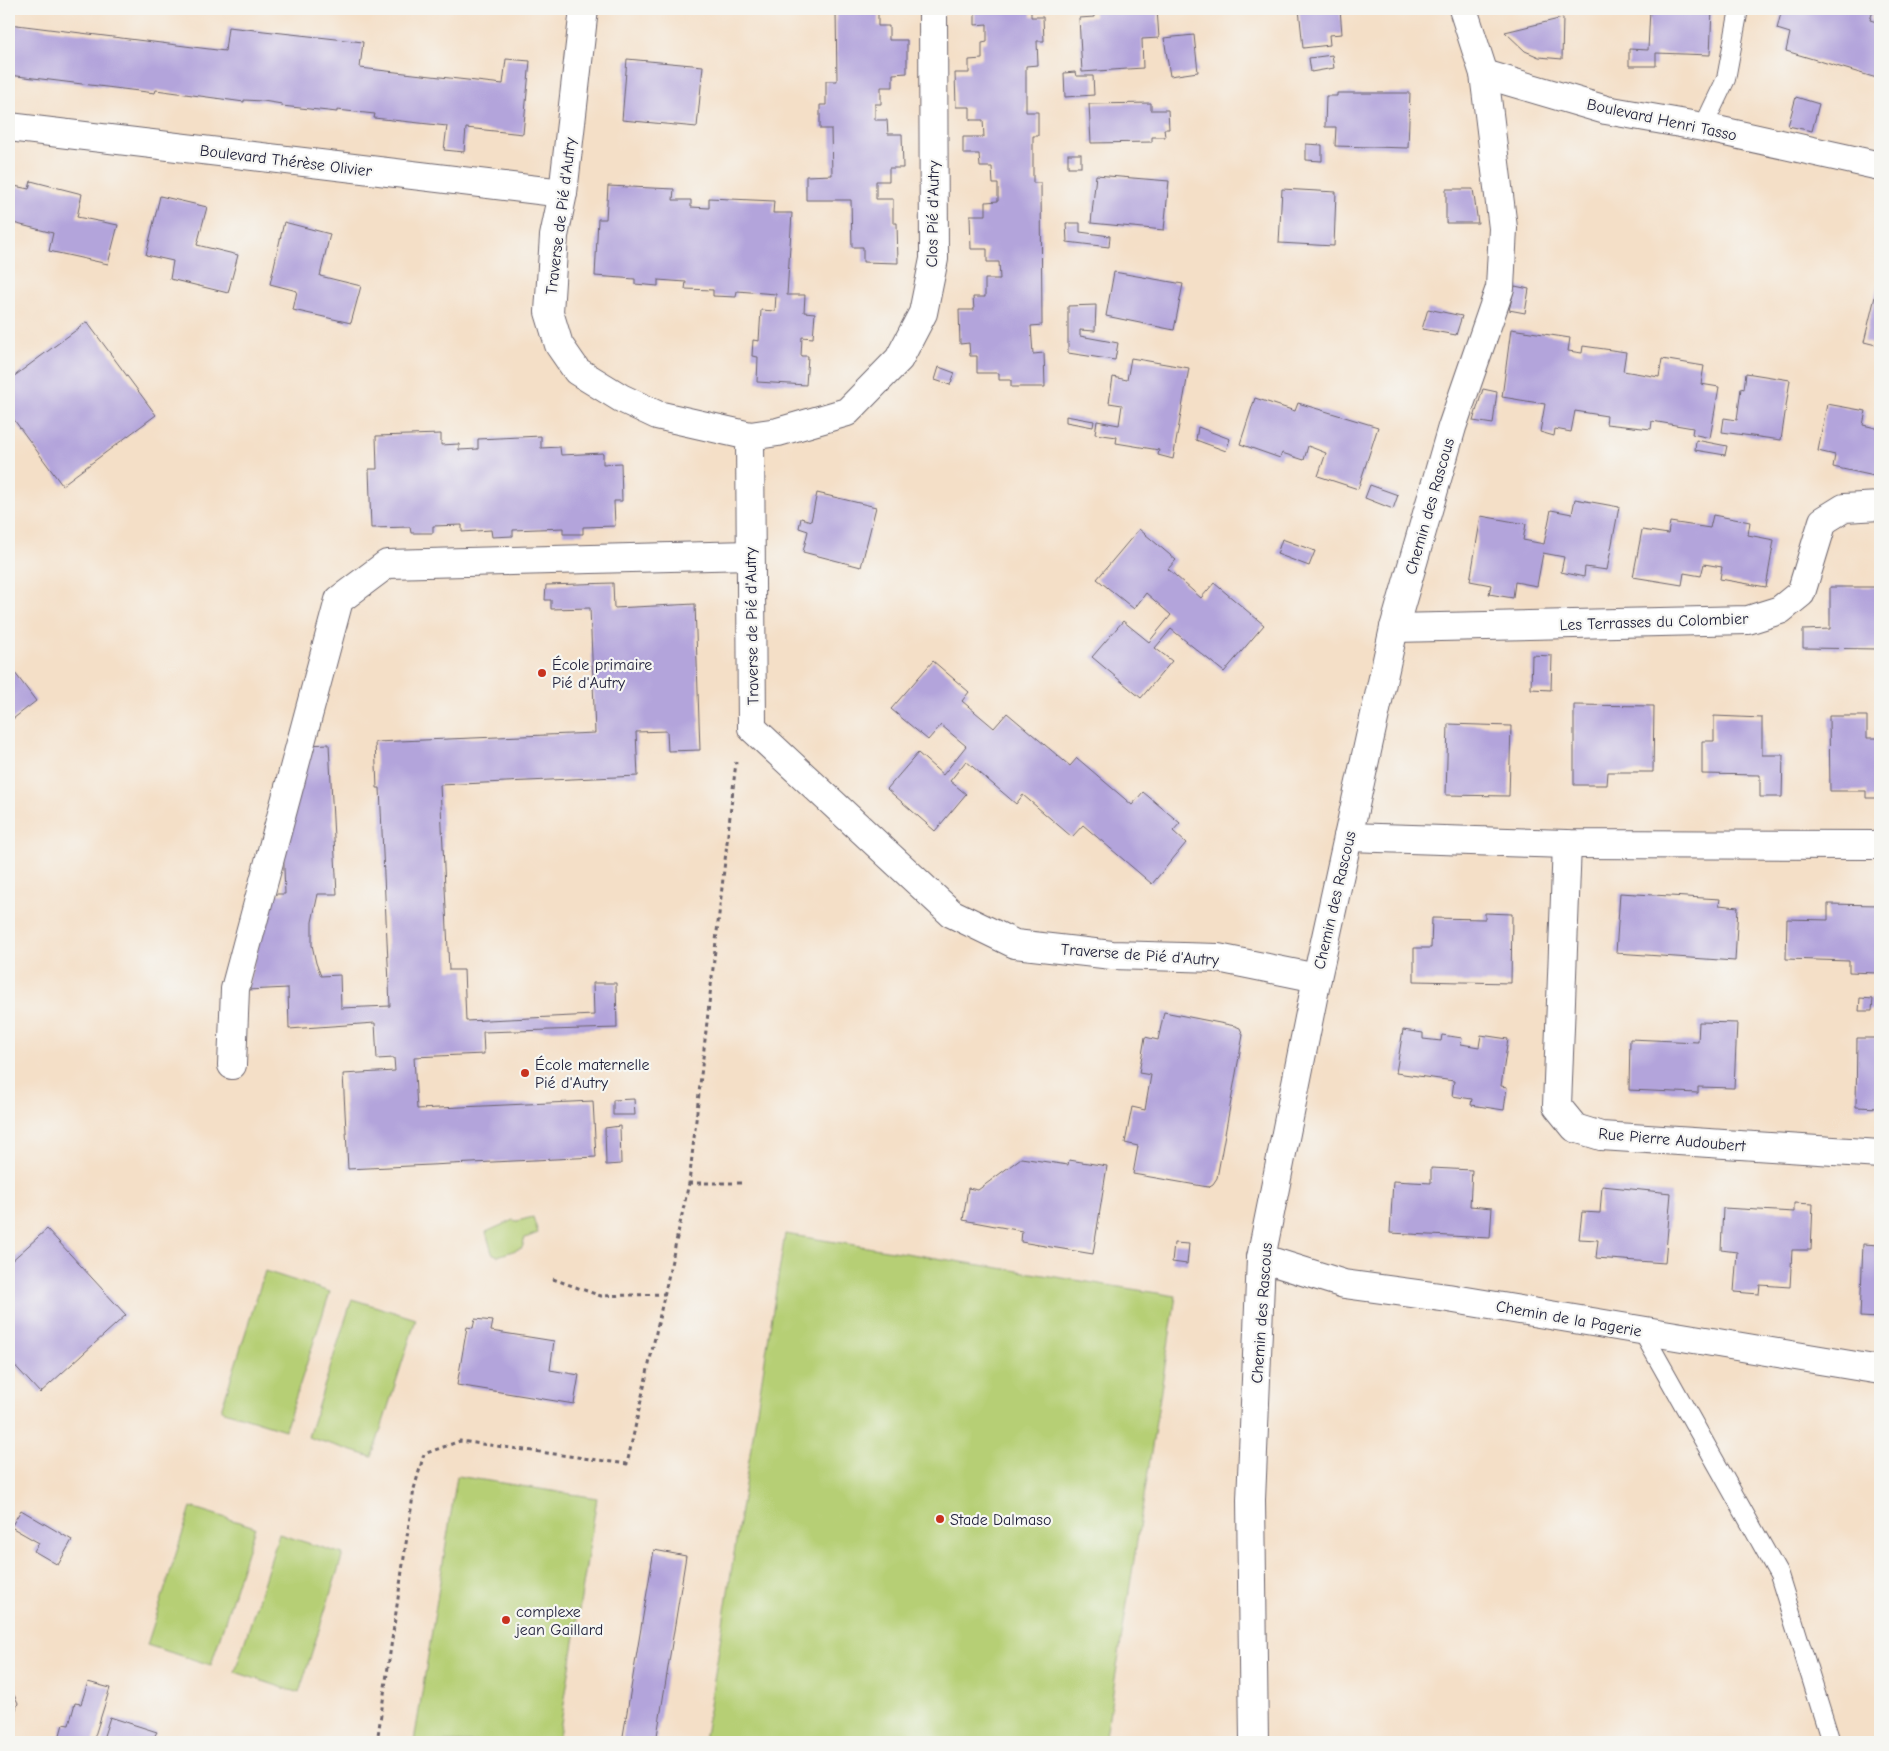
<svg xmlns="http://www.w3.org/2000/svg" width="1889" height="1751" viewBox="0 0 1889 1751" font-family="'Comic Neue',sans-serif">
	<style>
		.green { fill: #b6cf75; stroke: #6c7858 }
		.building { fill: #b3a4db }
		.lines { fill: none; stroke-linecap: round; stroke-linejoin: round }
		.service-casing { stroke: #6c646c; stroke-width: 20 }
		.minor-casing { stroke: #6c646c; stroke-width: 30 }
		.path { stroke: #6c646c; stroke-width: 3; stroke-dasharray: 4 4; stroke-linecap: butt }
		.service { stroke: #fff; stroke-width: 18 }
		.minor { stroke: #fff; stroke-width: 28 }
		.poi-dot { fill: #c8321e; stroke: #f6f6f2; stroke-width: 2 }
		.labels { text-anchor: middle; stroke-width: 4.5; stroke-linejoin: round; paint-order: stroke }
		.street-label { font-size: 16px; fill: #22223b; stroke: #f6f6f2 }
		.poi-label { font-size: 16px; fill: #22223b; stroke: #f6f6f2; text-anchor: start }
	</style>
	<rect width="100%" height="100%" fill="#f6f6f2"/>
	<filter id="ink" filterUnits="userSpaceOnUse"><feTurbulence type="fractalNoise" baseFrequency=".02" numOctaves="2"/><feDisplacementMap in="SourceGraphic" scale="10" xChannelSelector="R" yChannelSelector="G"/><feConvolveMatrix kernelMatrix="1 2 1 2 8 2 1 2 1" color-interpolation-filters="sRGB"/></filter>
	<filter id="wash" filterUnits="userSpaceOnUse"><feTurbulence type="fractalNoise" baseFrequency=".0096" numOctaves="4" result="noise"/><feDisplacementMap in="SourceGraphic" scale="20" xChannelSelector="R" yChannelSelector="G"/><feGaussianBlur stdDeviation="1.12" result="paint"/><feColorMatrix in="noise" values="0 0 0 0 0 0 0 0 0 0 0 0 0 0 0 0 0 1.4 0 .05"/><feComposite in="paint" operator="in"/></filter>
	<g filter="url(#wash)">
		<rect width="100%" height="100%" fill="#f4dfc7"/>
		<g class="green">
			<polygon points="533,1217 538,1233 525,1238 522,1248 498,1256 492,1253 486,1232 513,1220 517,1221"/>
			<polygon points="785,1234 1176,1296 1105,1742 704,1742"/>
			<polygon points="265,1271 330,1292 285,1430 221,1410"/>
			<polygon points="352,1299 416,1319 372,1457 308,1437"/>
			<polygon points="457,1476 597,1498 558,1742 414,1742"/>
			<polygon points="191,1507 255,1527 211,1665 147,1645"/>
			<polygon points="279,1534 343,1554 299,1693 235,1672"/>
		</g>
		<g id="blocks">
			<g class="building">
				<polygon points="830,9 878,9 878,26 889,26 889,40 907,40 907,73 893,74 893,87 881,87 881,104 875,104 875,120 887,120 888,134 902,134 903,168 889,168 889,181 876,181 876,199 893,199 893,223 897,223 898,263 863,262 863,247 852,247 851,200 806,200 806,176 832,175 831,129 820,129 820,105 826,105 826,81 837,81 836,11 830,11"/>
				<polygon points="960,9 1031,9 1031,17 1043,17 1044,41 1037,41 1038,65 1026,66 1026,112 1038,112 1038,136 1033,136 1033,183 1041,183 1042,325 1031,326 1033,354 1044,353 1045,387 1011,387 1011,380 999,380 999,373 977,373 977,356 970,356 969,343 960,344 959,310 974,310 973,297 985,297 985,279 1000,279 999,262 987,262 987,249 971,249 970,215 986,215 986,202 998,201 998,184 993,184 992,167 980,167 979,154 963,154 963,137 984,137 983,120 970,120 970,107 956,107 955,73 969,73 969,60 982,59 982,43 987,42 987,24 975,25 975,12 960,12"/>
				<polygon points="1094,9 1157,9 1159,38 1142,39 1143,68 1082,72 1079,18 1094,17"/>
				<polygon points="1299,9 1340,9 1342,34 1329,35 1330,45 1303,48"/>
				<polygon points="1650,9 1712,9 1710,55 1656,53 1656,66 1629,66 1629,49 1648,50"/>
				<polygon points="1782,9 1864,9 1873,11 1870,20 1880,23 1880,79 1786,51 1790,33 1777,29"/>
				<polygon points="1563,18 1562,59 1539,57 1525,51 1505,32"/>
				<polygon points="9,24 225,51 228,27 363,42 360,68 503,84 506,59 530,61 523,134 466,128 464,152 444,150 447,126 374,118 375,114 337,110 337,112 282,106 282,104 263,101 244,100 244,102 156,90 155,93 9,75"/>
				<polygon points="1194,35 1198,72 1170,76 1164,38"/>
				<polygon points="1332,55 1334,68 1311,72 1309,58"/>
				<polygon points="627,59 703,66 697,127 622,120"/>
				<polygon points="1075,72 1076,76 1093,76 1094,95 1065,97 1064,73"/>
				<polygon points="1337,93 1410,93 1408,148 1335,146 1336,127 1325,127 1326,96 1337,96"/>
				<polygon points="1796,97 1819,104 1812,131 1788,126"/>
				<polygon points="1151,103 1151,110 1168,110 1169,129 1164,129 1165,137 1152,137 1152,142 1091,143 1089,104"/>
				<polygon points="1306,144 1322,145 1322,161 1306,160"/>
				<rect x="1068" y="154" width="13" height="13"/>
				<polygon points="1096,175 1169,181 1164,230 1091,223"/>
				<polygon points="31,181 82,194 77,217 118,225 108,264 49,251 53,233 9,222 9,185 29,189"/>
				<polygon points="608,186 674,189 673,200 691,200 691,207 709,208 709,198 774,201 773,213 792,213 787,295 805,295 804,312 815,313 813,338 802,337 801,356 808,356 806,385 757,382 758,357 752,356 753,340 759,341 761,310 775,311 776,294 737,291 736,297 713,296 713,290 685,289 686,282 658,280 658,286 635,284 635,279 595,276 598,219 606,219"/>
				<polygon points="1282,189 1336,192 1334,246 1279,243"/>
				<polygon points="1446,189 1473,189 1478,223 1446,223"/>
				<polygon points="160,196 207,207 197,245 238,255 228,293 170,279 173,261 146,255"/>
				<polygon points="284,222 330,234 320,276 361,286 351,323 293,310 297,291 270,284"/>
				<polygon points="1066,223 1080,223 1080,232 1110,236 1109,247 1067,242"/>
				<polygon points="1114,272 1183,284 1174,330 1106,316"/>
				<polygon points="1880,276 1880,346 1864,342"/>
				<polygon points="1515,286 1529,289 1525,313 1509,310"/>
				<polygon points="1096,305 1095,331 1080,330 1080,336 1118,343 1115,360 1068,353 1068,306"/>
				<polygon points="1428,309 1462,316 1456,335 1422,329"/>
				<polygon points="87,322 156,415 62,485 9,413 9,380"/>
				<polygon points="1511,329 1570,338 1568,351 1582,353 1583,346 1626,352 1623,371 1659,377 1662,359 1704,366 1701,384 1719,387 1710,438 1692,434 1693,428 1652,421 1651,429 1606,424 1607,416 1575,411 1571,432 1555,429 1554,436 1540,432 1545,404 1502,397"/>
				<polygon points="1131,358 1189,368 1173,459 1158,455 1159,450 1116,443 1117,437 1095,434 1097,421 1119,425 1122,405 1109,403 1113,377 1127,380"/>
				<polygon points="939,367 955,373 950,385 935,380"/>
				<polygon points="1746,373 1790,380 1781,440 1722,432 1724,418 1737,420 1741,388 1744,389"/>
				<polygon points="1483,389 1497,392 1493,424 1473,421"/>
				<polygon points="1255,398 1295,411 1298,403 1378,427 1358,489 1318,476 1326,453 1308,446 1304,460 1282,453 1280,458 1240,444"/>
				<polygon points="1827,404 1866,411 1863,425 1880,429 1879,477 1833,467 1835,455 1818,451"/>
				<polygon points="1066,416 1094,421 1093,427 1066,422"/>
				<polygon points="1198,427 1230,439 1226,451 1196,440"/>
				<polygon points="441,434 441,445 459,444 459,450 478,449 478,439 541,436 541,448 560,447 561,455 603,453 603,464 621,463 622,501 614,501 615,526 583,527 583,534 563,534 563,528 513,530 513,536 492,537 491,530 462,532 462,525 433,526 433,533 411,533 410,527 371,528 369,469 377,469 376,436"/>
				<polygon points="1696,440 1727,446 1725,455 1695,450"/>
				<polygon points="1370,485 1398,495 1393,509 1365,498"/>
				<polygon points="817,493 876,507 861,567 803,552 808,531 799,528 801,518 811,521"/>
				<polygon points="1575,499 1619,507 1607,570 1585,567 1584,577 1561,572 1564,557 1543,553 1537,586 1515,582 1513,598 1489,594 1491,585 1470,581 1481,516 1526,524 1523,540 1544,544 1551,510 1572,514"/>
				<polygon points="1713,515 1750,522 1748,535 1774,540 1766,587 1720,579 1722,567 1704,564 1701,576 1684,573 1682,585 1633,577 1642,530 1668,534 1670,522 1710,528"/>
				<polygon points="1139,529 1176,560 1168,569 1201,598 1214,583 1264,625 1224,672 1171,629 1155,648 1172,661 1141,698 1092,657 1123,621 1149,642 1171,615 1146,593 1134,609 1097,579"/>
				<polygon points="1282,539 1315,551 1309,566 1277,554"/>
				<polygon points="613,583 614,608 695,604 700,750 668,751 667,731 636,732 638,776 440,785 449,970 464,970 466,1021 594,1015 593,983 616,983 617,1028 483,1032 484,1054 414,1057 417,1109 593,1101 596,1157 348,1169 343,1074 395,1071 394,1058 377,1059 375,1023 289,1029 288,988 247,990 270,894 285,894 283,843 307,745 329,744 337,894 318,894 312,922 312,945 316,963 321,976 340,975 341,1008 390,1006 380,788 377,788 375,742 595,733 590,608 551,609 551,600 545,600 546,585"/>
				<polygon points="1830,587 1880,587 1880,649 1803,648 1803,630 1830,629"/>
				<polygon points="1532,655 1552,656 1551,690 1531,689"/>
				<polygon points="933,661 969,692 962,701 994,728 1007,713 1070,766 1077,758 1132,805 1143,792 1180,823 1173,831 1186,843 1152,884 1083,825 1072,837 1023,795 1016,804 966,761 950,781 966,794 935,831 887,789 918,753 943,775 966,746 941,725 928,740 891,709"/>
				<polygon points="9,665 36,701 9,722"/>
				<polygon points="1574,705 1654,706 1653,772 1608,772 1607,785 1574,785"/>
				<polygon points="1714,716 1762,718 1762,755 1783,755 1782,797 1760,797 1760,775 1702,774 1702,741 1714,741"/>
				<polygon points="1829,716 1867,716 1867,738 1880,738 1880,798 1866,798 1866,791 1830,791"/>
				<polygon points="1448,724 1511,726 1509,796 1446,795"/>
				<polygon points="1620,893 1720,899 1719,905 1738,907 1735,961 1616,953"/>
				<polygon points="1828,904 1880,905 1880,956 1878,956 1877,973 1849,972 1849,961 1786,959 1787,919 1828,920"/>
				<polygon points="1485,913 1512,914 1511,983 1414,981 1414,948 1431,948 1432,918 1485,919"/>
				<polygon points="1860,998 1873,999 1872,1011 1859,1011"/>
				<polygon points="1164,1012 1235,1026 1240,1028 1243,1035 1217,1178 1213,1184 1208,1187 1133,1174 1138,1146 1125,1143 1132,1107 1145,1110 1151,1075 1139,1073 1145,1037 1158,1040"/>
				<polygon points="1699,1022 1737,1023 1734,1088 1698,1087 1698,1093 1629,1090 1630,1039 1698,1042"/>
				<polygon points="1403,1030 1423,1033 1423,1039 1441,1041 1442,1035 1462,1038 1461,1044 1479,1047 1481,1035 1508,1039 1501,1086 1507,1087 1504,1110 1471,1105 1472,1099 1452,1096 1454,1081 1396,1073"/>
				<polygon points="1857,1038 1880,1038 1880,1108 1856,1107"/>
				<polygon points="634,1099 635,1115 613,1115 613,1100"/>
				<polygon points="620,1126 621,1164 606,1165 605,1128"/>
				<polygon points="1021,1158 1068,1165 1069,1160 1107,1166 1093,1254 1021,1242 1022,1231 963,1220 968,1188 978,1190"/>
				<polygon points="1431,1168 1472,1170 1470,1206 1492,1208 1490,1238 1390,1233 1393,1181 1431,1183"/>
				<polygon points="1602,1186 1671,1193 1665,1263 1596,1258 1598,1240 1579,1239 1582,1212 1600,1213"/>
				<polygon points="1794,1203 1813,1204 1811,1250 1792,1250 1790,1287 1760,1285 1759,1294 1734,1292 1737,1252 1721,1250 1723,1208 1794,1212"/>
				<polygon points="47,1229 126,1315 40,1393 9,1359 9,1263"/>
				<polygon points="1174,1243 1189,1244 1187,1264 1172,1262"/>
				<polygon points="1863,1244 1880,1245 1880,1318 1860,1317"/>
				<polygon points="475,1319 493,1321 491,1331 554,1341 550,1370 579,1375 574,1404 457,1385 467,1327 473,1328"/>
				<polygon points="21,1510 72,1540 58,1565 34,1551 39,1543 11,1527"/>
				<polygon points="654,1550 686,1556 656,1742 622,1742"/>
				<polygon points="88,1682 110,1688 93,1742 58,1742 63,1724 69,1725 75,1703 81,1704"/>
				<polygon points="9,1694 14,1695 18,1703 9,1731"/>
				<polygon points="110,1717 157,1732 151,1742 102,1742"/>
			</g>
		</g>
	</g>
	<g filter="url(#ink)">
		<use href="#blocks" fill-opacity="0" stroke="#6c646c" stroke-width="1"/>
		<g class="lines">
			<defs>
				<g id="service">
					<polyline points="1703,127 1726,79 1739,9"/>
					<polyline points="1642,1331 1779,1575 1831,1742"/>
				</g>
				<g id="minor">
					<polyline points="584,9 563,193 554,236 549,312 559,345 577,371 621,398 657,415 750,436 752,728 951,913 1015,944 1112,955 1218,958 1317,978"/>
					<polyline points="1484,74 1606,110 1703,127 1880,166"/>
					<polyline points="9,127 563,193"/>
					<polyline points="750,436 778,432 847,412 899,359 923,313 934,259 933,9"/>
					<polyline points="1394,628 1748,620 1780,610 1801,593 1823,521 1844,508 1880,506"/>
					<polyline points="1348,837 1567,844 1880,845"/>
					<polyline points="1567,844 1557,1106 1575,1128 1601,1136 1880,1154"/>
					<polyline points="232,1065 235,989 339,600 387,564 750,555"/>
					<polyline points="1261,1258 1344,1284 1448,1298 1880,1370"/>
					<polyline points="1254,1742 1251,1500 1261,1258 1317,978 1394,628 1452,427 1500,288 1503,228 1489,114 1484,74 1463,9"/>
				</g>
			</defs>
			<use href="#service" class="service-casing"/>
			<use href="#minor" class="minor-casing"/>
			<g class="path">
				<polyline points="689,1183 743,1183"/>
				<polyline points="553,1279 601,1296 665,1294"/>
				<polyline points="377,1742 414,1489 424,1454 460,1441 627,1464 689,1183 736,762"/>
			</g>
			<use href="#service" class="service"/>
			<use href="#minor" class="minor"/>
		</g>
	</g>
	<g class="poi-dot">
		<circle cx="542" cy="673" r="5"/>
		<circle cx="525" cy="1073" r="5"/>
		<circle cx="940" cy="1519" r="5"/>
		<circle cx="506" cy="1620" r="5"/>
	</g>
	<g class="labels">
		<g class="street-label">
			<text transform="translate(1662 119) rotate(12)" y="6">Boulevard Henri Tasso</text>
			<text transform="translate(286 160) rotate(7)" y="6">Boulevard Thérèse Olivier</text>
			<text transform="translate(932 214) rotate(-89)" y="6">Clos Pié d'Autry</text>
			<text transform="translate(560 216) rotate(-83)" y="6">Traverse de Pié d'Autry</text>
			<text transform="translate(1429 506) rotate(-74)" y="6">Chemin des Rascous</text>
			<text transform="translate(1654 621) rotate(-2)" y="6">Les Terrasses du Colombier</text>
			<text transform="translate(751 626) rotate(-91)" y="6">Traverse de Pié d'Autry</text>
			<text transform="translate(1334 900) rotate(-77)" y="6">Chemin des Rascous</text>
			<text transform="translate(1140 954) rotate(4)" y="6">Traverse de Pié d'Autry</text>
			<text transform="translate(1672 1139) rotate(5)" y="6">Rue Pierre Audoubert</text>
			<text transform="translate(1261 1313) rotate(-86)" y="6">Chemin des Rascous</text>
			<text transform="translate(1569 1318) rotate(10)" y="6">Chemin de la Pagerie</text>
		</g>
		<g class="poi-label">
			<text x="552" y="670">École primaire<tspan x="552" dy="18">Pié d'Autry</tspan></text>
			<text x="535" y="1070">École maternelle<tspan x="535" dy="18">Pié d'Autry</tspan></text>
			<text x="950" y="1525">Stade Dalmaso</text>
			<text x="516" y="1617">complexe<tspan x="516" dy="18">jean Gaillard</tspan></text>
		</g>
	</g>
	<rect width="1889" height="1751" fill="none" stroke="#f6f6f2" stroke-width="30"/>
</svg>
